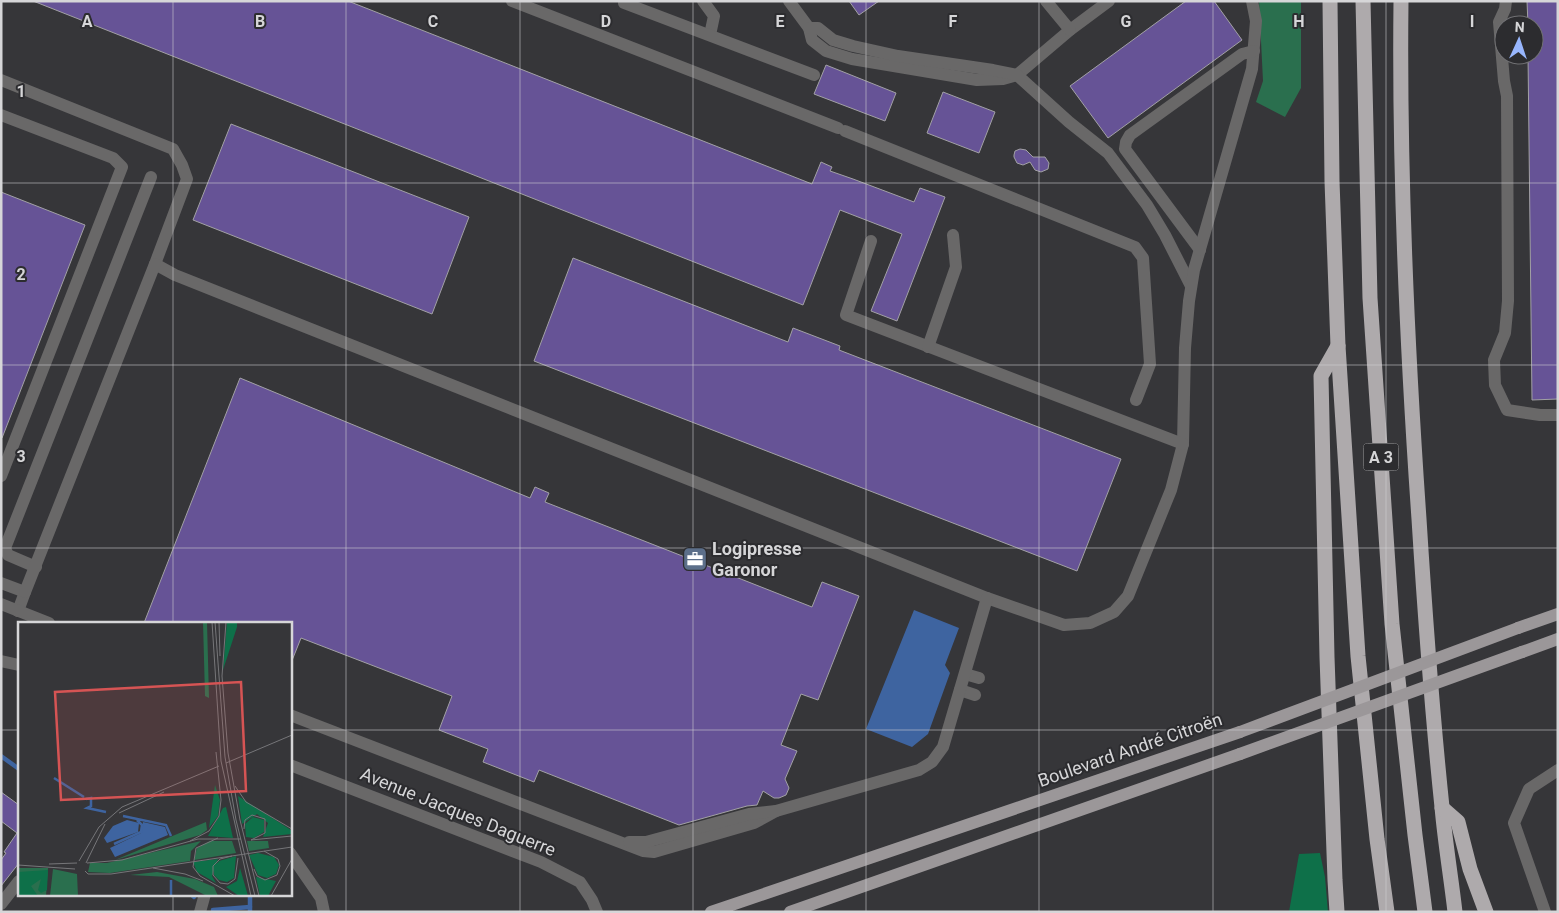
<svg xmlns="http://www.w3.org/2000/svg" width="1559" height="913" viewBox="0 0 1559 913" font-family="Roboto,sans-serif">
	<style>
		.green { fill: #2a6f4e }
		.forest { fill: #0e7049 }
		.water { fill: #3e64a0 }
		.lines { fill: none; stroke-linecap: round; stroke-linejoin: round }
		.stream { stroke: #3e64a0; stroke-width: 4.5 }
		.building { fill: #665396; stroke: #a2a1a5 }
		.minor { stroke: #696868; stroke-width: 12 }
		.major { stroke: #9b9799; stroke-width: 12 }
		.highway { stroke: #aeaaac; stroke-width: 15 }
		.major-bridge { stroke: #9b9799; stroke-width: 12 }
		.grid { fill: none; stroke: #d6d6d8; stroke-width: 1; stroke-opacity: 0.55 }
		.labels { text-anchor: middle; stroke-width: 4; stroke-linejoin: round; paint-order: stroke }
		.shield { fill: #2c2c2f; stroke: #a3a3a5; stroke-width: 1 }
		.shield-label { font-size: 16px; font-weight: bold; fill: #d6d6d8 }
		.poi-label { font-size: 18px; font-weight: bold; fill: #d6d6d8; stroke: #2c2c2f; text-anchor: start }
		.street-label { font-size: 18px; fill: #d6d6d8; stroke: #2c2c2f }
		.inset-river { fill: none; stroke: #3e64a0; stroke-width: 2.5 }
		.inset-road { fill: none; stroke: #767679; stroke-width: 1 }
		.view { fill: #d65454; fill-opacity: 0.15; stroke: #d65454; stroke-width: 2.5 }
		.inset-edge { fill: none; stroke: #d6d6d8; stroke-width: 2.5 }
		.grid-label { font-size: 16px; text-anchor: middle; font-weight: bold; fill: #d6d6d8; stroke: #2c2c2f; stroke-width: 4; stroke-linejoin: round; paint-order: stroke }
	</style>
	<rect width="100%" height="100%" fill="#363639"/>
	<polygon class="green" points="1259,1 1301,1 1301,88 1285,117 1256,102 1263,81"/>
	<polygon class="forest" points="1320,853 1325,877 1328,912 1289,912 1299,854"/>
	<polygon class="water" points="914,610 959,628 945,665 950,673 928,734 912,747 866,729"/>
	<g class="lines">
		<g class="stream">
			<polyline points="1,756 19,769"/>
			<polyline points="191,894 194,897"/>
			<polyline points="250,907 250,894"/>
			<polyline points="213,910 250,907 250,912"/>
		</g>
	</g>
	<g class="building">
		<polygon points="33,1 348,1 812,184 821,162 832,167 830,171 853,179 914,202 920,188 945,197 897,321 871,311 902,234 840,210 803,305"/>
		<polygon points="849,1 879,1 859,15"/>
		<polygon points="1186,1 1214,1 1242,40 1108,138 1070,86"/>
		<polygon points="1527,1 1558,1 1558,399 1532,400 1528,55 1534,55 1534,25 1528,25"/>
		<polygon points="826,65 896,93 885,121 814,94"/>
		<polygon points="943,92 995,112 979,153 927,133"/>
		<polygon points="231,124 469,217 432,314 193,220"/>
		<polygon points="1020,149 1026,150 1033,157 1045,157 1049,163 1048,169 1041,172 1035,170 1030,162 1023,165 1017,163 1014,157 1014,155 1015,151"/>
		<polygon points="1,192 85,225 2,438 1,438"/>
		<polygon points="573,258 788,342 793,328 840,346 839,350 1121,459 1077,571 534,361"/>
		<polygon points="240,378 530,498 535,487 549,493 545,502 812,607 822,582 859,596 818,700 801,694 781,745 797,751 785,779 789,788 786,795 779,798 774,798 763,791 757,805 747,806 679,825 539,770 534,782 483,762 488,749 439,730 452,696 301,638 291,663 290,663 290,623 144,623"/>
		<polygon points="1,792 19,805 19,863 1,886 1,860 6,853 4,852 17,833 1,821"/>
	</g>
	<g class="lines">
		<g class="minor">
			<polyline points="512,1 838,128"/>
			<polyline points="703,1 714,16 710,35"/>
			<polyline points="789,1 809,28 812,40 826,51 852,59 977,80 1003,79 1017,75 1070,30 1109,1"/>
			<polyline points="1046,1 1070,30"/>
			<polyline points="1506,1 1505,9 1499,22 1504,81 1507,96 1508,301 1505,333 1494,360 1495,385 1507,410 1540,415 1558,415"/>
			<polyline points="624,3 814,75"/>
			<polyline points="809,28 818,28 833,40 853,46 898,56 993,70 1017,75 1069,122 1108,153 1147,205 1165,235 1191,286"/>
			<polyline points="1,80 173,149 182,165 187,179 155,264 175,275 987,598 1064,625 1090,623 1114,612 1128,596 1171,490 1183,444 1185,348 1189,301 1194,270 1252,69 1256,21 1252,1"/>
			<polyline points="1,115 113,158 122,167 1,476"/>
			<polyline points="845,131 1135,247 1143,258 1150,364 1136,400"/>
			<polyline points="871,241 846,315 1183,444"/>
			<polyline points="1200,250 1125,149 1126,142 1130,135 1242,54 1254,51"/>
			<polyline points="928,347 956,267 953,235"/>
			<polyline points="36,567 8,555 5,548 151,177"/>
			<polyline points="1,583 25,592 18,611"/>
			<polyline points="25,592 155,264"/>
			<polyline points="1,604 49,623"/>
			<polyline points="1,661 19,665"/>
			<polyline points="965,674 979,678"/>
			<polyline points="960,690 975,695"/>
			<polyline points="290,715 643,851 654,852 754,823 776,811"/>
			<polyline points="290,765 541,862 580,882 592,900 597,912"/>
			<polyline points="629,842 646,842 749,814 776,811 919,770 932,762 943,747 987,598"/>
			<polyline points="290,853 321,898 324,912"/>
			<polyline points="1,904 19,881"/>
			<polyline points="200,912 205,894"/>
			<polyline points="1545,912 1514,823 1529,789 1558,770"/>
		</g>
		<g class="major">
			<polyline points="1518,628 1558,614"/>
			<polyline points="1522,652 1558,639"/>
			<polyline points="711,912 1240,732"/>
			<polyline points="790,912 1240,754"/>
		</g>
		<g class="highway">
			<polyline points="1330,1 1332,181 1338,346 1358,656 1377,839 1387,912"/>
			<polyline points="1363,1 1370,298 1392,624 1415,835 1425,912"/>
			<path d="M1401,1C1399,174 1407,347 1419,519C1425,615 1432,711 1442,807C1445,842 1451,877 1455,912"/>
			<polyline points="1442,808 1458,822 1470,869 1486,912"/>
			<polyline points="1337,912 1335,880 1327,657 1321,376 1338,346"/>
		</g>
		<g class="major-bridge">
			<polyline points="1240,732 1518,628"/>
			<polyline points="1240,754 1522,652"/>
		</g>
	</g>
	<path class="grid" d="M173,1V623M346,1V912M520,1V912M693,1V912M866,1V912M1039,1V912M1213,1V912M1386,1V912M1,183H1558M1,365H1558M1,548H1558M1,730H19M290,730H1558M173,894V912"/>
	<defs>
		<symbol id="office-square" viewBox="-11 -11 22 22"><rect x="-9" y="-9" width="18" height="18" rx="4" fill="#5c6f8a" stroke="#2c2c2f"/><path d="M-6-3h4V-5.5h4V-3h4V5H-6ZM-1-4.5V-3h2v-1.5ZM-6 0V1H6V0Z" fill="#fff"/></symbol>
	</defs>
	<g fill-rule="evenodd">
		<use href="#office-square" x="681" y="545" width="28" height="28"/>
	</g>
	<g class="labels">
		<rect class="shield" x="1363.5" y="443.5" width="35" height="27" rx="4"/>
		<g class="shield-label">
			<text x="1381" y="463">A 3</text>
		</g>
		<g class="poi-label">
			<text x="712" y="555">Logipresse<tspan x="712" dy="21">Garonor</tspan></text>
		</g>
		<g class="street-label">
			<text transform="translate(1130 750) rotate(-19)" y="6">Boulevard André Citroën</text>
			<text transform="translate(458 812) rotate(22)" y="6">Avenue Jacques Daguerre</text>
		</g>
	</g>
	<g transform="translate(18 622)">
		<rect width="274" height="274" fill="#363639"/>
		<path d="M185,0H189L191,76L187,74ZM188,200L189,208L182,213L97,238ZM183,219L173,229L172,239L92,251L70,250L72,241H89ZM192,219H214L218,231L176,238L179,226ZM229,219H250L251,226L231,229ZM0,246H30L28,274H0ZM35,247L59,252L60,274H32ZM139,250L177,257L196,265L200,274H189L151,255L112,253Z" fill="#2a6f4e"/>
		<path d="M209,0H219V5L205,48ZM197,163L202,178L200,194L191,206ZM220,174L273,208L274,212L245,215L250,201L239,192L224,202ZM208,185L215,216L190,214L205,186ZM235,195L246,198V210L236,216L228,215L227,202ZM240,231L256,235L261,243L258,252L249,256L240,253L231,233ZM218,234L216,256L209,260L201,258L196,253V244L201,239ZM200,237L194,254L198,261L179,250L175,240ZM222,246L230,274H221L208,265L219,259ZM30,248L29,268L23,271L20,268L23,257L13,264L20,274H0V250ZM238,255L258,259L250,274H242Z" fill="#0e7049"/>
		<path d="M109,198L121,201L120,210L89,221L86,216L95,204ZM125,200L147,205L150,213L97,235L92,226L123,211Z" fill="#3e64a0"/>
		<path class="inset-river" d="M36,156L66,175M68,177L73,176V184L69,186L88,190M105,194L148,203L153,214M96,222L123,210L124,203L119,198M153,274V258"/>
		<path class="inset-road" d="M194,0L203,139L233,274M197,0L207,135L218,198L237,274M201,0L202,34M208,0L204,54L210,131L222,198L241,274M208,141L274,113M217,164L228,180L274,207M101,191L146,170M226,207L227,198L234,193L247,197V211L233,218M200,216L178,226L175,245L182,254L217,274M233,218L274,214M172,219L191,209L201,194L203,178L198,130M214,234L202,237L195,244V253L202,261L210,262L217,257L220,236M61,239L81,205L104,185L201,144M68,241L87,202M69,241L104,238L180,217H223M31,242L59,241M0,243L57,247M135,246L167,252L185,259M236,247L239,254L247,258L259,253L262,244L260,237L246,229M67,249L70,252H93L274,225M253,274L274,237"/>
		<path class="view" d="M223,60L228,169L43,178L37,70Z"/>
		<rect width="274" height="274" class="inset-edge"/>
	</g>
	<g class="grid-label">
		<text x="87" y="27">A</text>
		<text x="260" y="27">B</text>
		<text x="433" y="27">C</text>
		<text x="606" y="27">D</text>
		<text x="780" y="27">E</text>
		<text x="953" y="27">F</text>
		<text x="1126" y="27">G</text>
		<text x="1299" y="27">H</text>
		<text x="1472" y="27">I</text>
		<text x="21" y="97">1</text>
		<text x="21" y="280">2</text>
		<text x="21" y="462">3</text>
	</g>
	<rect width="1559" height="913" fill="none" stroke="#d6d6d8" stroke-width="5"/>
	<g transform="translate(1519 40) rotate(3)"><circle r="24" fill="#2c2c2f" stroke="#707073"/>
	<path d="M0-4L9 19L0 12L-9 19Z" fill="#98b6fd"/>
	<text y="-8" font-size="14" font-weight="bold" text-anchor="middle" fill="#d6d6d8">N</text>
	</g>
</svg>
